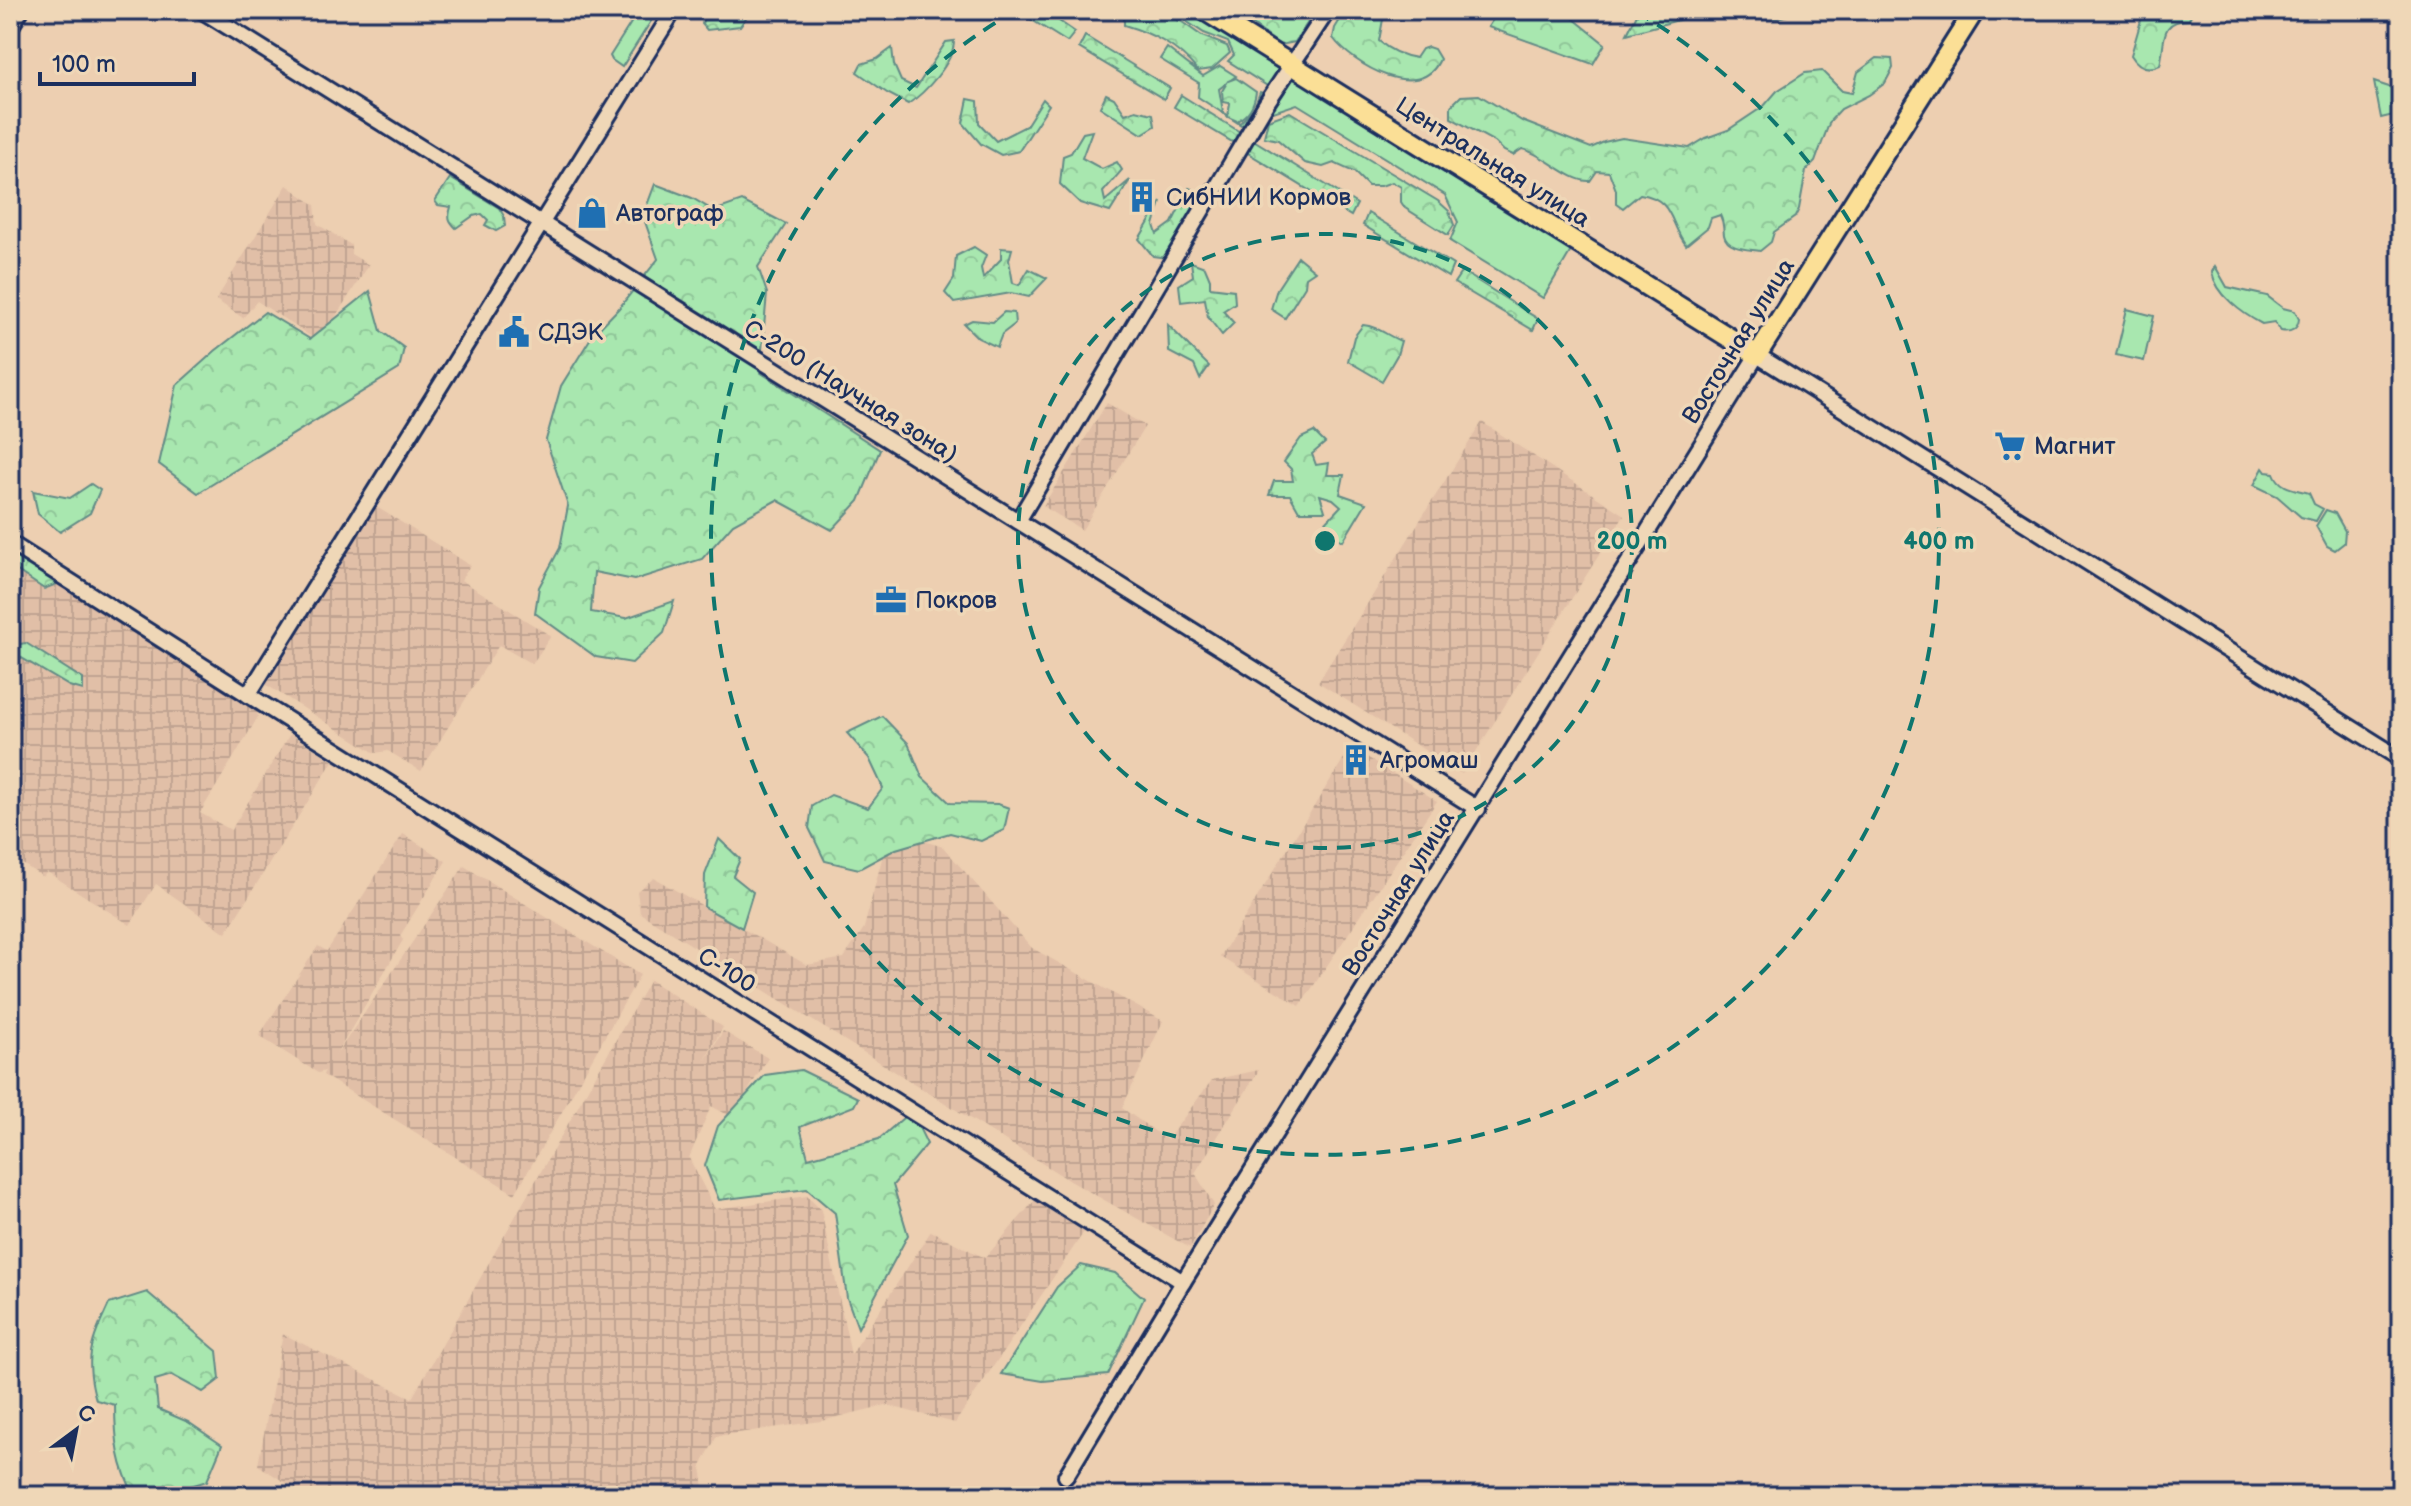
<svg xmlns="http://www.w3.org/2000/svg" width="2411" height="1506" viewBox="0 0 2411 1506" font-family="'Balsamiq Sans',sans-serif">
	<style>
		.industrial { fill: url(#industrial-grid) }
		.green { fill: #a8e7af; stroke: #628b86; stroke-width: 2 }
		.forest { fill: url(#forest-crowns); stroke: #628b86; stroke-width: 2 }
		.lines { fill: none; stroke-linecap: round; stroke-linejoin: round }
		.minor-casing { stroke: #1b2f5e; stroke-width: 20 }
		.major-casing { stroke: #1b2f5e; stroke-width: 24 }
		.minor { stroke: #efd7b7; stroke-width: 14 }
		.major { stroke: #fbdf96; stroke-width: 18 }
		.ring { fill: none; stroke: #0f766e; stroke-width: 4; stroke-dasharray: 14 10 }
		.labels { text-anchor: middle; stroke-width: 7; stroke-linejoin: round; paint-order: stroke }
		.street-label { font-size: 24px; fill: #1b2f5e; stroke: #efd7b7 }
		.poi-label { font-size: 24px; fill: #1b2f5e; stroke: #efd7b7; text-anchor: start }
		.centre { fill: #0f766e; stroke: #efd7b7; stroke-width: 4 }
		.ring-label { font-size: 24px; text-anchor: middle; font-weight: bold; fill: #0f766e; stroke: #efd7b7; stroke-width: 7; stroke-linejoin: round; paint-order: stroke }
	</style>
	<defs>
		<pattern id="industrial-grid" width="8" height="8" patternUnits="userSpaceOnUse" patternTransform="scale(2)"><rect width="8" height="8" fill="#e1bfa7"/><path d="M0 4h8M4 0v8" fill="none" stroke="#c0a492"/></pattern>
		<pattern id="forest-crowns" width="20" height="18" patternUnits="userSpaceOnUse" patternTransform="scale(2)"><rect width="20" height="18" fill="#a8e7af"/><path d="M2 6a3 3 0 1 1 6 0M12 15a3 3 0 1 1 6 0" fill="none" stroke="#90c699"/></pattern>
	</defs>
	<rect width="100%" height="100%" fill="#edcfb1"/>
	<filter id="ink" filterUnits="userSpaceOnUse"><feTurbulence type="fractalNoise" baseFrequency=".0125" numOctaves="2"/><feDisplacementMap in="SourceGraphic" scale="16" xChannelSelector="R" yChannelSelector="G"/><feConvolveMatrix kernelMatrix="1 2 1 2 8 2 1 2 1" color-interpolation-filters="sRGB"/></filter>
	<g filter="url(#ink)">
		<g class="industrial">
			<polygon points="287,185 315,205 317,224 351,245 351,254 369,265 322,337 316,340 257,301 243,318 216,300"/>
			<polygon points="1107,403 1145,426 1082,530 1043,506"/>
			<polygon points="1482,422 1624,515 1462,774 1318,682"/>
			<polygon points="375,506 470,565 461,580 551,636 532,664 499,645 421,771 388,751 375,753 265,684"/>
			<polygon points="10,546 67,581 68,589 72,591 257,709 258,717 200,813 231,830 290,734 333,761 226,933 156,884 130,925 47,872 43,877 10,856"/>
			<polygon points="1351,747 1437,801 1300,1006 1220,957"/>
			<polygon points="884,828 943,847 1032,948 1163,1021 1122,1108 1167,1140 1212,1080 1259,1070 1195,1173 1214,1205 1190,1248 1072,1182 640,913 637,891 654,878 807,965 844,958 864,928 884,851"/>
			<polygon points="403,834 446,861 400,936 403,940 336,1055 464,866 640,975 515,1194 323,1075 325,1071 318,1073 259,1036 318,946 327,951"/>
			<polygon points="650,980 723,1027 704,1062 723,1031 768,1058 732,1117 711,1106 689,1158 715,1209 807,1196 821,1210 851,1355 931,1231 985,1258 1035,1200 1084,1232 955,1423 886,1405 821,1421 717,1436 701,1466 705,1496 306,1496 258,1465 283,1334 412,1398"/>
		</g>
		<g class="green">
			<polygon points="639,10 658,10 622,67 612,60 610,56"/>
			<polygon points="1194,11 1280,66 1269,87 1228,61 1234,55 1228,42 1204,33 1183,19 1187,14"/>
			<polygon points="1167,48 1203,76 1220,66 1236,76 1219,89 1223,112 1240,123 1254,108 1260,92 1265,94 1245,124 1241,125 1198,97 1199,83 1160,59"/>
			<path d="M1298,77C1312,85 1329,92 1341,103C1358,117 1371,132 1394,135L1572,249L1543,298L1450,241L1458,222L1445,195L1297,104L1270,113L1257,137L1256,130L1290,79Z"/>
			<polygon points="2374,82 2401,91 2398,114 2381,118"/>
			<path d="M2215,266L2227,287L2267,296L2283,308L2295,311L2299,319C2298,329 2291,333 2281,331L2274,322L2262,324C2243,314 2216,295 2212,272Z"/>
			<polygon points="2127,309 2154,316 2144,361 2116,355"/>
			<path d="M2263,468L2266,472L2274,473C2280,489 2295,489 2309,493L2314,504L2323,509L2316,521L2301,517L2277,496L2254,485Z"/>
			<polygon points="2326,510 2335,513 2345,531 2344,543 2335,550 2327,546 2316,526"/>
		</g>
		<g class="forest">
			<polygon points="705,10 748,10 748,15 740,26 707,30 702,24"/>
			<polygon points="1016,10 1043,10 1075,32 1067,42"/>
			<path d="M1124,10H1156L1182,22L1202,36L1227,46L1230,53L1212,69L1198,71C1177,46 1154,34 1124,25Z"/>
			<polygon points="1248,10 1316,10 1295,42 1280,45 1249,22"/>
			<path d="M1346,10H1379L1384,14L1379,41C1389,50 1403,56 1416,58L1422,49L1428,47L1434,49L1440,59C1421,104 1353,65 1333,38L1335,28Z"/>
			<polygon points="1499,10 1563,10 1605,44 1593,64 1488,27"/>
			<polygon points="1639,10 1807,10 1777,18 1682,19 1627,34"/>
			<path d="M2144,10H2193L2189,20C2158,20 2166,42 2160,65C2147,71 2138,67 2131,55Z"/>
			<polygon points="1085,36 1170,88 1164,99 1079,48"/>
			<path d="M954,41C954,62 925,93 908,104L887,93L857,72L861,64L877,59L892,48L894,65L901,81L916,88L946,42Z"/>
			<path d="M1877,58L1892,59L1893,68L1885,83L1869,95L1841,109L1830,121L1815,162L1806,171L1799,209L1795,217L1774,232L1771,242L1760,251C1749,249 1727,250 1724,235C1723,227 1724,223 1720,215L1711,218L1708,227L1686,245C1669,223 1674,199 1640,194L1623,208L1616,203V190L1609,172L1597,171L1590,181C1569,182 1545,154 1522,149L1513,155L1504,151L1495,142L1451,118V106L1461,96L1479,95L1522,121L1591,148L1604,142L1622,138L1689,148L1706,138L1728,130L1764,106L1777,91L1805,73L1822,71L1842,91L1852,93L1858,72Z"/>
			<path d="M1236,78L1256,92C1254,106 1249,114 1237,121L1228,117L1230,103L1223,102L1222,91L1228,81Z"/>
			<polygon points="1106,94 1114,98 1125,114 1136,110 1153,114 1155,126 1142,134 1100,107"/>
			<polygon points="1181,95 1240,132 1234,143 1174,107"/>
			<polygon points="968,99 978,101 979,123 996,141 1026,126 1043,99 1049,105 1019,151 1001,155 981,144 963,123"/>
			<polygon points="1290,112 1438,201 1449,211 1454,225 1448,235 1405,208 1401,202 1401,187 1392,182 1381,186 1368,186 1354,172 1334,163 1323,167 1305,163 1278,140 1264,137 1268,120"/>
			<polygon points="1092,131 1082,158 1102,169 1117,162 1122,170 1103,192 1105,201 1130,180 1110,212 1080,203 1060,184 1063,156 1071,153 1083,133"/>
			<polygon points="1252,139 1357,204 1351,216 1243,150"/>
			<path d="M450,178L499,208L504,216L505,226L496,231L485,225L488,220L482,214L473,216L456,228C448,220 448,217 451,207L438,205L435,201Z"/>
			<polygon points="655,184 692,198 714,211 742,201 786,224 758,267 767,293 760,372 880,450 859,501 832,530 777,500 733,524 702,559 634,580 594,572 591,612 626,618 674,601 664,633 632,663 596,657 535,613 539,587 560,548 568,506 546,440 561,386 592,336 619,308 658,259 643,216"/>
			<polygon points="1189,188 1204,195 1167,258 1153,256 1139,239 1161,202 1154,225 1157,234 1172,223"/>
			<polygon points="1368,213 1453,265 1448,277 1363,225"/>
			<polygon points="974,247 986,255 981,268 983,278 1001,259 1001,248 1012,249 1009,260 1013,283 1019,285 1029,269 1047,278 1029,297 1011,293 954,303 945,293 954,279 956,256"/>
			<polygon points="1298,257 1315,271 1306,277 1305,286 1285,318 1271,309 1277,289"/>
			<polygon points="1191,262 1205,267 1210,279 1210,287 1234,290 1235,303 1223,311 1234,323 1222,335 1208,317 1205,299 1181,302 1179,285 1193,276"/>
			<polygon points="1462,271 1538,319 1533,330 1454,283"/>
			<polygon points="370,291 381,331 404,348 399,369 198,493 159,464 177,385 215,351 265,312 310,339"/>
			<polygon points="1004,312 1014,313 1015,324 1002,334 997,347 978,338 964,324 972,320 993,322"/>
			<polygon points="1168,325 1209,366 1200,379 1194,365 1169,352"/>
			<path d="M1363,325C1378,326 1387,336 1401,341L1397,355L1382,381L1348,361L1354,337Z"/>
			<polygon points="1314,432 1325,443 1312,454 1316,465 1329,463 1327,475 1344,475 1340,494 1366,503 1343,541 1329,534 1326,522 1341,506 1333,499 1320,495 1325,511 1299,511 1290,495 1269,495 1274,481 1293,481 1291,469 1284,462 1301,438"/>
			<polygon points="91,484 100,490 90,513 60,532 38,514 33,491 70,498"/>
			<polygon points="10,551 62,582 44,589 10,566"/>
			<polygon points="26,643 83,679 83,690 69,686 10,651 13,645"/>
			<polygon points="882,716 908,743 922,777 950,803 998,804 1009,808 1004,830 981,841 950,833 896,849 859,869 825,861 809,828 812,806 831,795 868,808 883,788 869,758 847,733"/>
			<polygon points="719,839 740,859 733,876 753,892 742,928 704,907 705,875"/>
			<polygon points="801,1070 858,1098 854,1106 800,1127 808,1158 879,1139 911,1111 927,1144 893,1185 908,1235 858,1328 847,1298 835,1213 807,1189 719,1200 705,1166 718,1126 765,1075"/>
			<polygon points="1081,1265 1115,1273 1144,1298 1108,1375 1043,1381 1001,1374 1057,1287"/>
			<path d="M147,1292L217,1351L220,1379L203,1392L172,1375L155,1380L158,1409L188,1422L222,1445L207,1481L184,1488L176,1496H135C118,1467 115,1438 115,1405L96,1400C84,1358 91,1343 109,1304Z"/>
		</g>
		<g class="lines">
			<defs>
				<g id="minor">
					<polyline points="201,10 1478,809"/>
					<polyline points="10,28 21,10"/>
					<polyline points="1217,187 1266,104 1328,10"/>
					<polyline points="1018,521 1214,190"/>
					<polyline points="10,543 272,710 1183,1282"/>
					<polyline points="248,695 674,10"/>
					<polyline points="1066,1476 1183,1282 1757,355 2401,759"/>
				</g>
				<polyline id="major" points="1204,10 1757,355 1975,10"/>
			</defs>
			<use href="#minor" class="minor-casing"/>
			<use href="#major" class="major-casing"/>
			<use href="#minor" class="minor"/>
			<use href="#major" class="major"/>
		</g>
	</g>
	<g class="ring">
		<circle cx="1325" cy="541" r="307"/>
		<path d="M1637 12A614 614 0 1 1 1013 12"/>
	</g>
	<defs>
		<symbol id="building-bare" viewBox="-9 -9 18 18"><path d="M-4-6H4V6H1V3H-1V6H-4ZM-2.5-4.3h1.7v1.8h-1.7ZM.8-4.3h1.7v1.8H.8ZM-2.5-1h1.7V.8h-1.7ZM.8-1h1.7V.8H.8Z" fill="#1f6fb2" stroke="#efd7b7" stroke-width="2.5" paint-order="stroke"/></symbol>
		<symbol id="shop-bare" viewBox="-9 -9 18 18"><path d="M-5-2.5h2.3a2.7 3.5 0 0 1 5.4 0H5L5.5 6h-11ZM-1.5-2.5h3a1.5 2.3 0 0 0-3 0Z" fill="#1f6fb2" stroke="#efd7b7" stroke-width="2.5" paint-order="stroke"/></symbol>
		<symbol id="civic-bare" viewBox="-9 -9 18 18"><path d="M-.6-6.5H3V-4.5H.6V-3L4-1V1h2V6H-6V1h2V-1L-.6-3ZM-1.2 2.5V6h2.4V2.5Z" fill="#1f6fb2" stroke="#efd7b7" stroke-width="2.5" paint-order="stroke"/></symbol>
		<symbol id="supermarket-bare" viewBox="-9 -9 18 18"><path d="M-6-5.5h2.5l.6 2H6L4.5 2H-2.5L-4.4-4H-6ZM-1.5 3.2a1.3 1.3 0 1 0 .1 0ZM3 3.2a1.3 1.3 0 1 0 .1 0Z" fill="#1f6fb2" stroke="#efd7b7" stroke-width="2.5" paint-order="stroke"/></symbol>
		<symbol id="office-bare" viewBox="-9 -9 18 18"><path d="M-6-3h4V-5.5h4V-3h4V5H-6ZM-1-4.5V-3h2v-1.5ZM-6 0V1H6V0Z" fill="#1f6fb2" stroke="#efd7b7" stroke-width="2.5" paint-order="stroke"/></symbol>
	</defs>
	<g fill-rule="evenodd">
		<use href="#building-bare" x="1120" y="175" width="44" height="44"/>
		<use href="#shop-bare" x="570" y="191" width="44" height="44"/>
		<use href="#civic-bare" x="492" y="310" width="44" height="44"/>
		<use href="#supermarket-bare" x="1988" y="424" width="44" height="44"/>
		<use href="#office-bare" x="869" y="578" width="44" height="44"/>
		<use href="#building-bare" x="1334" y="738" width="44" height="44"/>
	</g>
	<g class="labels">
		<g class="street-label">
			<text transform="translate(1493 162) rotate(32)" y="8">Центральная улица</text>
			<text transform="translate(1738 341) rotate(-58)" y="8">Восточная улица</text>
			<text transform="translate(851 391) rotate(32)" y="8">С-200 (Научная зона)</text>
			<text transform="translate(1398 893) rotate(-58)" y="8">Восточная улица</text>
			<text transform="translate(727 970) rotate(32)" y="8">С-100</text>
		</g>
		<g class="poi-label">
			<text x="1166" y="205">СибНИИ Кормов</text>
			<text x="616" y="221">Автограф</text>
			<text x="538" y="340">СДЭК</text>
			<text x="2034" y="454">Магнит</text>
			<text x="915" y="608">Покров</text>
			<text x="1380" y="768">Агромаш</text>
		</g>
	</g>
	<circle cx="1325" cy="541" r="12" class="centre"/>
	<g class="ring-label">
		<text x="1632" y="549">200 m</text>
		<text x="1939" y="549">400 m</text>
	</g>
	<rect width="2411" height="1506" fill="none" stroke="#efd7b7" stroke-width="40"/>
	<rect x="20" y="20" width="2371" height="1466" fill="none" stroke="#1b2f5e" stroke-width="3" filter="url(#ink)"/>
	<g transform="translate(76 1430) rotate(32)" stroke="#efd7b7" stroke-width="6" paint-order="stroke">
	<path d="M0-6L14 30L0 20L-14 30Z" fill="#1b2f5e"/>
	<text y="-12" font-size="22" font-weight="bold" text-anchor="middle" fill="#1b2f5e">С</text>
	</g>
	<path d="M40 72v12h154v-12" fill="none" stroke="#1b2f5e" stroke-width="4"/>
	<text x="52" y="72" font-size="24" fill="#1b2f5e" stroke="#efd7b7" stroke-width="6" paint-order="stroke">100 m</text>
</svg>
